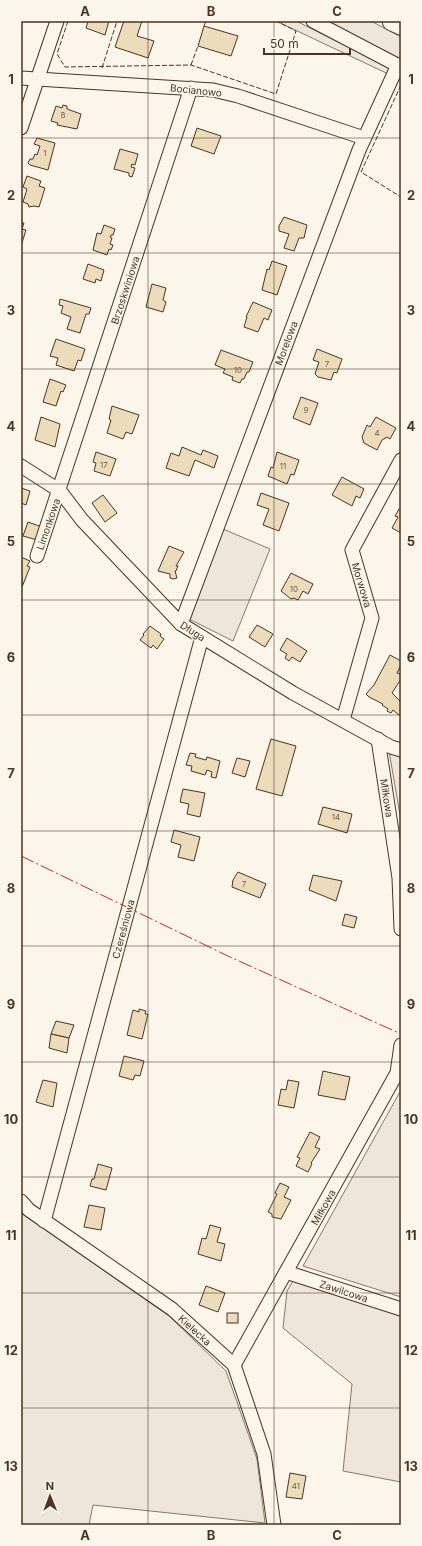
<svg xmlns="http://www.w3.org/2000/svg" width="422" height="1546" viewBox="0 0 422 1546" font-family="Inter,sans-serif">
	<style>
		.green { fill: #ede6d9; stroke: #887966 }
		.building { fill: #ecdcbc; stroke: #4a3520 }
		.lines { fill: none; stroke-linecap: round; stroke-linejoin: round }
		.minor-casing { stroke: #4a3520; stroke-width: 15 }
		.highway-casing { stroke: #4a3520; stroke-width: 21 }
		.minor { stroke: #fbf6e9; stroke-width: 13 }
		.highway { stroke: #fbf6e9; stroke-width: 19 }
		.fence { stroke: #4a3520; stroke-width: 1; stroke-dasharray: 5 2; stroke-linecap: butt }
		.power { stroke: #c62828; stroke-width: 1; stroke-dasharray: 14 3 2 3; stroke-linecap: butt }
		.grid { fill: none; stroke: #4a3520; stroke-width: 1; stroke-opacity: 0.55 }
		.labels { text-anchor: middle; stroke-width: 3; stroke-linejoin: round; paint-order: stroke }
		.number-label { font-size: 8px; fill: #725f47 }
		.street-label { font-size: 10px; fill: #4a3520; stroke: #fbf6e9 }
		.neatline { fill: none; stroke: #4a3520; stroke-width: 1.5 }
		.grid-label { font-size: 13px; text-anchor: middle; font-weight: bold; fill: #4a3520 }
	</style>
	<rect width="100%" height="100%" fill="#fbf6e9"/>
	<g class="green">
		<polygon points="276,21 296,21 401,73 401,80"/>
		<polygon points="324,21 371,21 401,37 401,59"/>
		<polygon points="223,529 270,549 233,641 189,619"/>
		<polygon points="389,751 401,755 401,821"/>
		<polygon points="401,1090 401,1297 303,1266"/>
		<polygon points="21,1213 169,1316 226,1371 257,1459 265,1523 93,1505 89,1525 21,1525"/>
		<polygon points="293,1281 401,1315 401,1482 343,1471 352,1384 283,1328 287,1291"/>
	</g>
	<g class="building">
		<polygon points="88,21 109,21 105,35 86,28"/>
		<polygon points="124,21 142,21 137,36 154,41 148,58 115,47"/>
		<polygon points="204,26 238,36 231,56 198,46"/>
		<polygon points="63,105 67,106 67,109 81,114 77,129 57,125 58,123 51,121 56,106 62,108"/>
		<polygon points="197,128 221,136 214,154 191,146"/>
		<polygon points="37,138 55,143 48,170 30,165 28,163 30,159 33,159 35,154 37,155 40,146 34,144"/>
		<polygon points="120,149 138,154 135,165 132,164 131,167 135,168 132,177 129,176 129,173 114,169"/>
		<polygon points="27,176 41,181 39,186 45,188 39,207 34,206 29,207 28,204 23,202 27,189 23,187"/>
		<polygon points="284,217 307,225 304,238 299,238 294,251 284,248 289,234 279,231 279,226"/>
		<polygon points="21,223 24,223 22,229 26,230 21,246"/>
		<polygon points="104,225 115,229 113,235 111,235 110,237 112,238 110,244 113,245 111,250 109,249 107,255 93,250 97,233 101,234"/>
		<polygon points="272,261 287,266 277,295 262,290 267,269 269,270"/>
		<polygon points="88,264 104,270 101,281 96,279 95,283 83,279"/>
		<polygon points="152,284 166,288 163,300 166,302 163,312 146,307"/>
		<polygon points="60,299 91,308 89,314 86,314 80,333 67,329 71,317 61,313 63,306 59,305"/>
		<polygon points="253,302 272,310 268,320 264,318 258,332 244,327 247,317 246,317"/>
		<polygon points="56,339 85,349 81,361 78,360 74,371 56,365 58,358 50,356"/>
		<polygon points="317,349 342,359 337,373 334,372 331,380 318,377 315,374 319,362 313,360"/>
		<polygon points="221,350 253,362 249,372 247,372 244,379 242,379 240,383 232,380 233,377 223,373 225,369 215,365"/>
		<polygon points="50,379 66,385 63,392 61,391 56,406 43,402"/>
		<polygon points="301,397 318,403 310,425 293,418"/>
		<polygon points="112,406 139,415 132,434 126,432 123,439 107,433 111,420 109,419"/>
		<polygon points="41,417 60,424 55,447 35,440"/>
		<polygon points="376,417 396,428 390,439 387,437 382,440 377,450 364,443 362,437 367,425 370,427"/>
		<polygon points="182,447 201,455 203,450 218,456 214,468 195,460 189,476 166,468 171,453 179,456"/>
		<polygon points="96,452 116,459 110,476 94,471 96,463 93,462"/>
		<polygon points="277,452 299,460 294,475 291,474 287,484 268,476 271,467 273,468"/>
		<polygon points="342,477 364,489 360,498 356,496 352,506 332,495"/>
		<polygon points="21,488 30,491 26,505 21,503"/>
		<polygon points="261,493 289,503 279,531 263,525 269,509 257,505"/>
		<polygon points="103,495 117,513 105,522 92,503"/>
		<polygon points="399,509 401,510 401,533 392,528 398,517 395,516"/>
		<polygon points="28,522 42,527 37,540 23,536"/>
		<polygon points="169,546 184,552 176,566 178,566 176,571 175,571 177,578 173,579 170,578 170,574 158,571"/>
		<polygon points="21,557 30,561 27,566 30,567 22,587"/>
		<polygon points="291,573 313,584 308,594 303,591 298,600 294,598 291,599 281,591"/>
		<polygon points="257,625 273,634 265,647 249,637"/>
		<polygon points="150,626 161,634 160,636 164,639 157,649 153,645 151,648 140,640 144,635 143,634"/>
		<polygon points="287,638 307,651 300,662 292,657 289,661 285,658 287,654 280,650"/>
		<polygon points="390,655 401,661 401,665 397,673 401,674 401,679 392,693 401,702 401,714 399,715 393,710 391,713 387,711 388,709 382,705 383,704 369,697 366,694 374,685"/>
		<polygon points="271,739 296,746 282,796 256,789"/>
		<polygon points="190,753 196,754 195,757 206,760 207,757 220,761 216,778 211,777 212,772 207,770 205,775 191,771 192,766 186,765"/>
		<polygon points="237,758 250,761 245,777 232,773"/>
		<polygon points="183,789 205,793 200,817 187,814 189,804 180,802"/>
		<polygon points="323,807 352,814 347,833 318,824"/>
		<polygon points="174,830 200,837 194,861 178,857 181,845 171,842"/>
		<polygon points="238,872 266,884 260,898 232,887 233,880"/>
		<polygon points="313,875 342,881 336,901 309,890"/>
		<polygon points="345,914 357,917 354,928 342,925"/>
		<polygon points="139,1009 146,1011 145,1014 148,1014 142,1039 127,1035 133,1010 139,1012"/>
		<polygon points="56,1021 74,1025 69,1038 51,1034"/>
		<polygon points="51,1034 69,1038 67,1053 49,1048"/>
		<polygon points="124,1056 144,1061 140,1076 135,1075 133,1080 119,1076"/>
		<polygon points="323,1071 350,1077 345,1100 318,1095"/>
		<polygon points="43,1080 57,1083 53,1107 36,1102"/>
		<polygon points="288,1080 299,1082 294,1108 278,1105 281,1089 286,1090"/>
		<polygon points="310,1132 320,1137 315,1147 320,1149 311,1163 312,1164 308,1172 296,1166 300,1158 297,1157"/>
		<polygon points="98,1164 112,1168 106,1190 90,1186 92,1179 94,1179"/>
		<polygon points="280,1183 289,1187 284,1197 291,1200 281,1219 272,1217 272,1214 268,1212 277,1194 275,1193"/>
		<polygon points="89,1205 105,1208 101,1230 84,1227"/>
		<polygon points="210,1225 221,1228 217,1242 225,1244 221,1261 198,1254 202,1238 206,1239"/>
		<polygon points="206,1286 225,1293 218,1312 199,1305"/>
		<rect x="227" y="1313" width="11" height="10"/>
		<polygon points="290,1473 306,1476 302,1499 286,1497"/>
	</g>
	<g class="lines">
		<defs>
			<g id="minor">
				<polyline points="313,21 401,67"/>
				<polyline points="21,78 213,90 238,96 364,138"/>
				<polyline points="21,128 57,21"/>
				<polyline points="21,466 60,491 82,520 181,624 293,693 391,747 401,750"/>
				<polyline points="37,556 191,88"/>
				<polyline points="181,624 359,150 398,65"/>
				<polyline points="343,720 372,618 352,550 401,460"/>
				<polyline points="378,739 399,878 401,929"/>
				<polyline points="21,1201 29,1210 172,1309 234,1365 264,1454 274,1525"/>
				<polyline points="44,1221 202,637"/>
				<polyline points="286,1272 401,1309"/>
				<polyline points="234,1365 397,1073 401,1045"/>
			</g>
			<polyline id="highway" points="392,21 401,25"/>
		</defs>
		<use href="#minor" class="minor-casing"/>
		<use href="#highway" class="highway-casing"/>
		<use href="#minor" class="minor"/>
		<use href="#highway" class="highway"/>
		<g class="fence">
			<polyline points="68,21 57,54 65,67 191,65 276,94 296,31 276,21"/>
			<polyline points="204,26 206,21"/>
			<polyline points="191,65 198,46"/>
			<polyline points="102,68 117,21"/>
			<polyline points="401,85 361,172 401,197"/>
		</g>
		<polyline class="power" points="21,856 230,957 401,1034"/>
	</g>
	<path class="grid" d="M148,21V1525M274,21V1525M21,138H401M21,253H401M21,369H401M21,484H401M21,600H401M21,715H401M21,831H401M21,946H401M21,1062H401M21,1177H401M21,1293H401M21,1408H401"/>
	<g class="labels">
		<g class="number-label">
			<text x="63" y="118">8</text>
			<text x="45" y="156">1</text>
			<text x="327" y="367">7</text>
			<text x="238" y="373">10</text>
			<text x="306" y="413">9</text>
			<text x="377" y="436">4</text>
			<text x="104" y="468">17</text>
			<text x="283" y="469">11</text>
			<text x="294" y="592">10</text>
			<text x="336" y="820">14</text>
			<text x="244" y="887">7</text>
			<text x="296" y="1489">41</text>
		</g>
		<g class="street-label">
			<text transform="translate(196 90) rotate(6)" y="4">Bocianowo</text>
			<text transform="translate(125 290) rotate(-72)" y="4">Brzoskwiniowa</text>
			<text transform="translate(286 343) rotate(-69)" y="4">Morelowa</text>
			<text transform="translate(48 524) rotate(-71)" y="4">Limonkowa</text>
			<text transform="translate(362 585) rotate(73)" y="4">Morwowa</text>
			<text transform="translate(193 631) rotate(33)" y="4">Długa</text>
			<text transform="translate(387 798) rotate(81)" y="4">Miłkowa</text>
			<text transform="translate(123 929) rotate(-75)" y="4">Czereśniowa</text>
			<text transform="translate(323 1207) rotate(-61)" y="4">Miłkowa</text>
			<text transform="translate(344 1291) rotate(18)" y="4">Zawilcowa</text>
			<text transform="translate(195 1330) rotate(42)" y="4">Kielecka</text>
		</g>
	</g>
	<rect width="422" height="1546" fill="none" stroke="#fbf6e9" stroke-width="44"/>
	<g transform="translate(50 1496) rotate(359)" stroke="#fbf6e9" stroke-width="3" paint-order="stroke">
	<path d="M0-3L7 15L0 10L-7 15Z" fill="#4a3520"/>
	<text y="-6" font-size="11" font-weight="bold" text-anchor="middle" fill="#4a3520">N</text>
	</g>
	<path d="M264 48v6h86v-6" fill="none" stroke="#4a3520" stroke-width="2"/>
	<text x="270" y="48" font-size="12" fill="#4a3520" stroke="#fbf6e9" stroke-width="3" paint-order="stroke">50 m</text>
	<rect x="22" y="22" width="378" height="1502" class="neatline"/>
	<g class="grid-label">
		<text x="85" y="16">A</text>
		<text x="211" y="16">B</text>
		<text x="337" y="16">C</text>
		<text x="11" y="84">1</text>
		<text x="411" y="84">1</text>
		<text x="11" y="200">2</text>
		<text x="411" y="200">2</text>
		<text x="11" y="315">3</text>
		<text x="411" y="315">3</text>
		<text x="11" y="431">4</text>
		<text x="411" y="431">4</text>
		<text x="11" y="546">5</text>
		<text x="411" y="546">5</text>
		<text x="11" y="662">6</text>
		<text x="411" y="662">6</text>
		<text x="11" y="778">7</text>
		<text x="411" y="778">7</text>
		<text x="11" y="893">8</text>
		<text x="411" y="893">8</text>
		<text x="11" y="1009">9</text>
		<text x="411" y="1009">9</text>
		<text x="11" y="1124">10</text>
		<text x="411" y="1124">10</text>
		<text x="11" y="1240">11</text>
		<text x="411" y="1240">11</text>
		<text x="11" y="1355">12</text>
		<text x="411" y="1355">12</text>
		<text x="11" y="1471">13</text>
		<text x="411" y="1471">13</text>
		<text x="85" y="1540">A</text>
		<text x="211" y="1540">B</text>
		<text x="337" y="1540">C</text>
	</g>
</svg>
